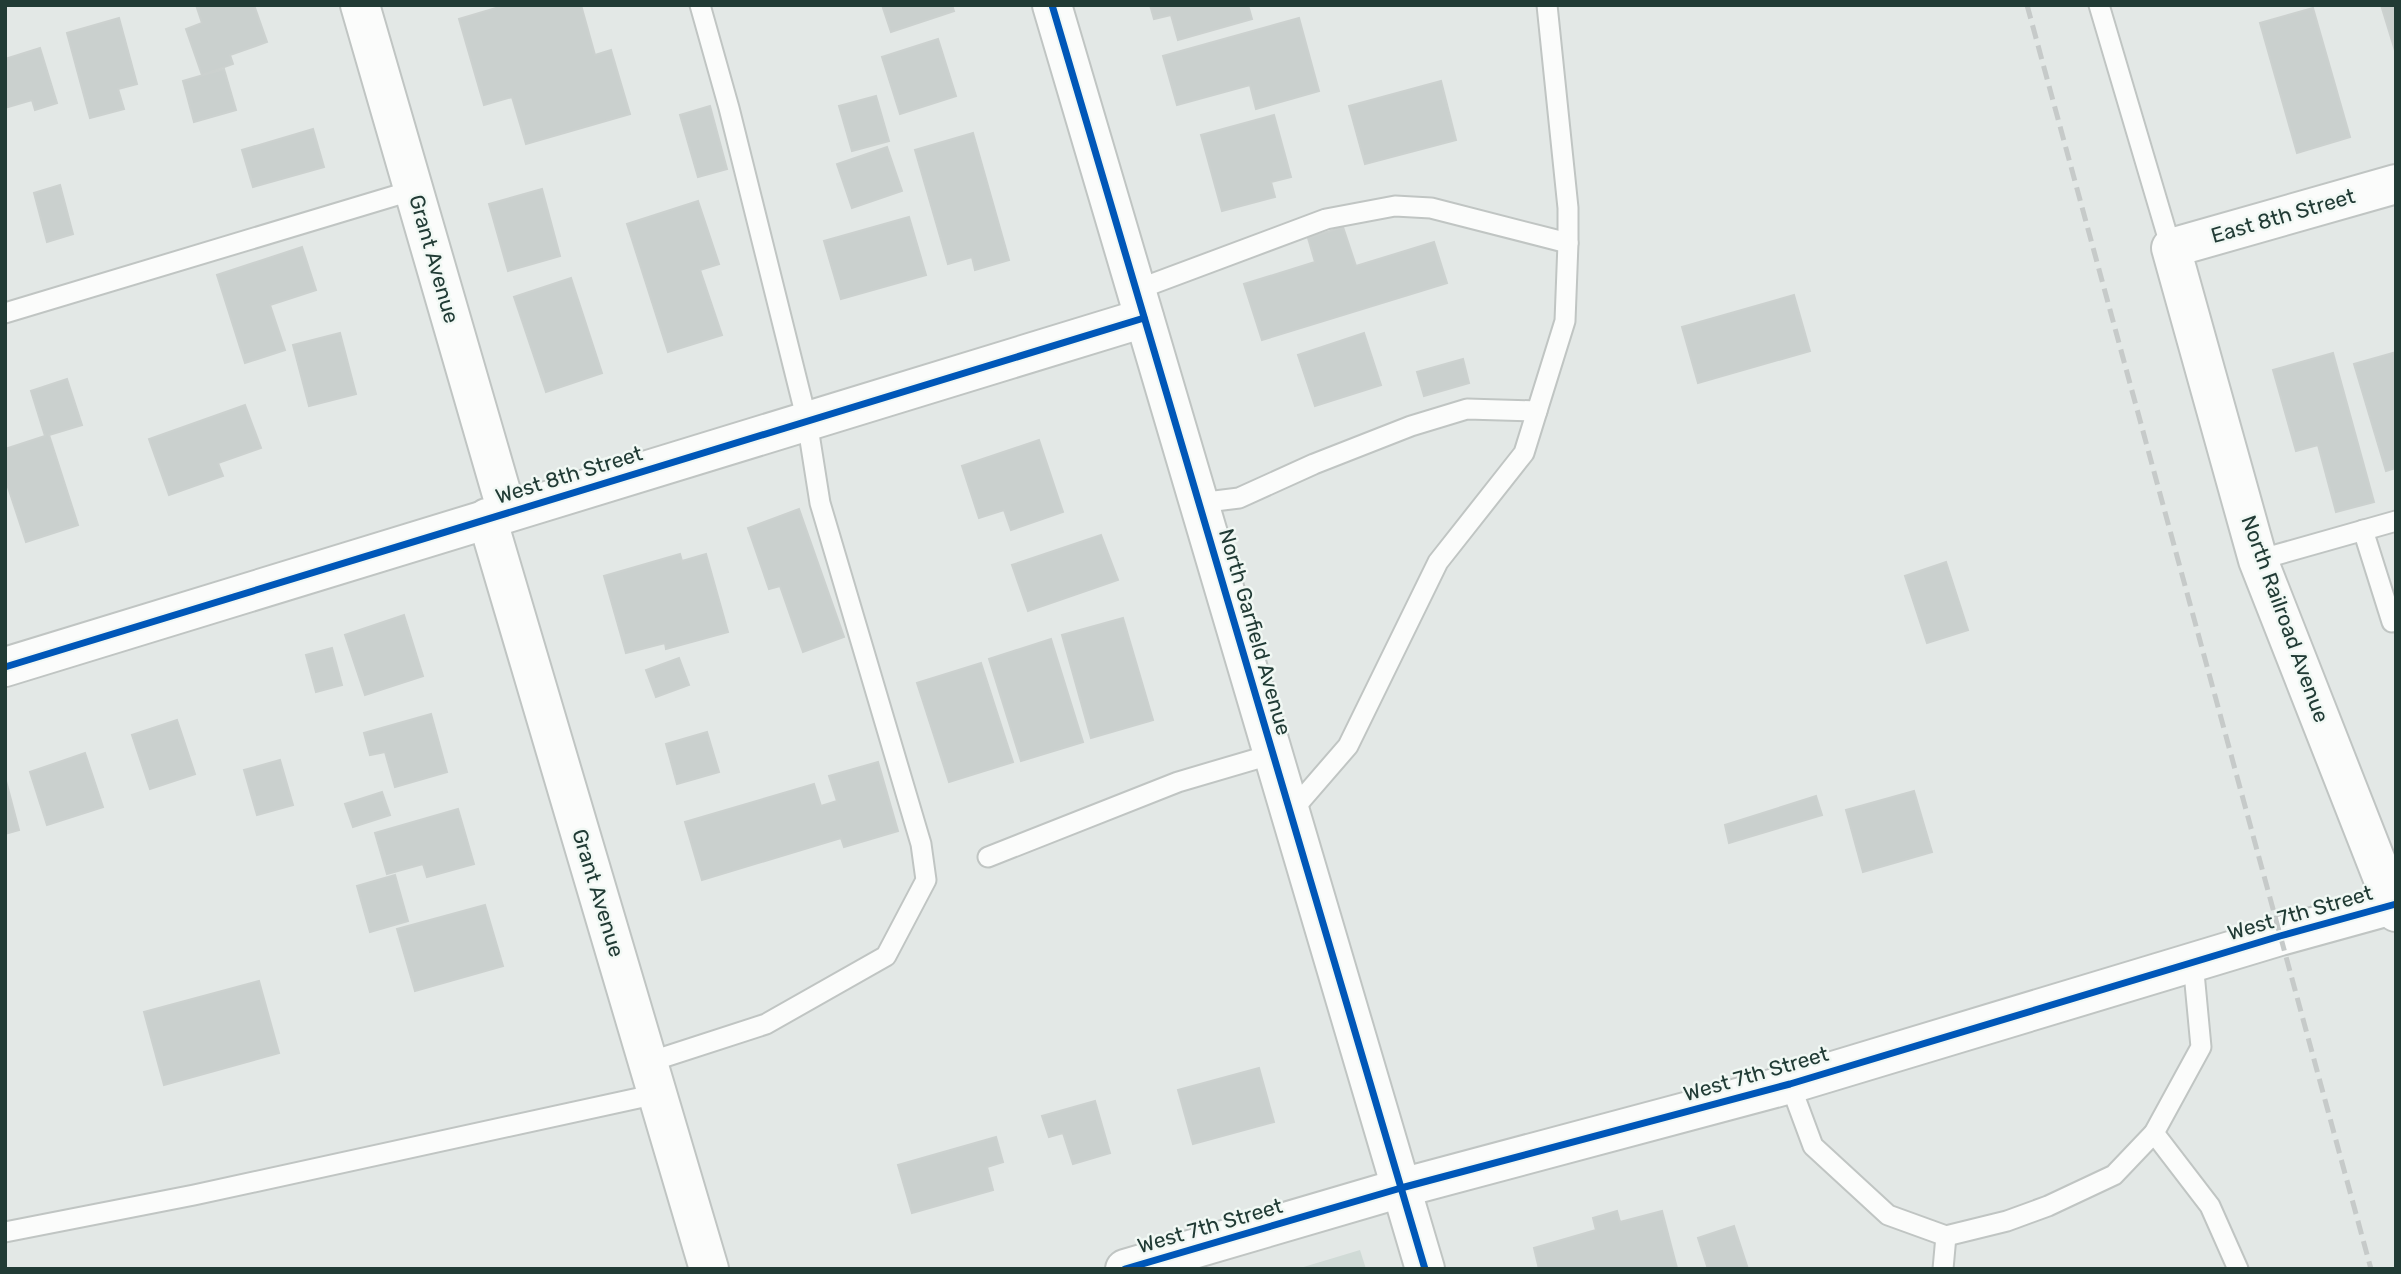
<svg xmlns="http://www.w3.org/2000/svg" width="2401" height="1274" viewBox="0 0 2401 1274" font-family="Rubik,sans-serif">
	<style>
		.built { fill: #d0dad6 }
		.building { fill: #cad0ce; stroke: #ccd1cf; stroke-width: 2 }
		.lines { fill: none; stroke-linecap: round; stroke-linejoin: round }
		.lane-casing { stroke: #c0c5c3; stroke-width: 23 }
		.street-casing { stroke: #c0c5c3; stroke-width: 42 }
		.lane { stroke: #fbfcfb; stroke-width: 19 }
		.street { stroke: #fbfcfb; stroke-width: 38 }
		.rail { stroke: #c6cac9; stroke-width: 5; stroke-dasharray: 14 7; stroke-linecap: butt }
		.cycleway-casing { stroke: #f1f8f4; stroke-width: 11 }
		.cycleway { stroke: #0057b8; stroke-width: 7 }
		.labels { text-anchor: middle; stroke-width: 5; stroke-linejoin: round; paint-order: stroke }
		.street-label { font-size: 21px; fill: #213b35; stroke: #f1f8f4 }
	</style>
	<rect width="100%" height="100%" fill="#e3e8e6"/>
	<polygon class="built" points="1360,1250 1366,1269 1297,1269"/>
	<g class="building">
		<polygon points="196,5 254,5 267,42 230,55 233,64 202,75 186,29 202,23"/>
		<polygon points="506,5 581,5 595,55 611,50 630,114 526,144 512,97 484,105 459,19"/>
		<polygon points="882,5 952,5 954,11 891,32"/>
		<polygon points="1150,5 1248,5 1252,19 1178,40 1171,15 1154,19"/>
		<polygon points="2381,5 2396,5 2396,54"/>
		<polygon points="2313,8 2350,137 2297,153 2260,23"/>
		<polygon points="119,18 137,84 118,89 124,109 90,118 67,33"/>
		<polygon points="1299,18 1319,91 1256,109 1250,85 1177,105 1163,56"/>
		<polygon points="938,39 956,96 900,114 882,57"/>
		<polygon points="40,48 57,103 35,110 32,100 5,108 5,59"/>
		<polygon points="224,69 236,110 194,122 183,81"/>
		<polygon points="1441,81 1456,140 1365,164 1349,106"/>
		<polygon points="876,96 889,141 852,151 839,106"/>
		<polygon points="710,106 727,169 698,177 680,115"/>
		<polygon points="1274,115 1291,177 1271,182 1275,197 1222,211 1201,135"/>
		<polygon points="313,129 324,167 253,187 242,150"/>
		<polygon points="973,133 1009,260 975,270 972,257 948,264 915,150"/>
		<polygon points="887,147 902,191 852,208 837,164"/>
		<polygon points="60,185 73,234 47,242 34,193"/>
		<polygon points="542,189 560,256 508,271 489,204"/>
		<polygon points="698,201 719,264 700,270 722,335 668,352 627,224"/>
		<polygon points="909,217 926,275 841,299 824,241"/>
		<polygon points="1343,227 1356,266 1434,242 1447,283 1262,340 1244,284 1315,262 1308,238"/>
		<polygon points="302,247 316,290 270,305 285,350 245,363 217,275"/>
		<polygon points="571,278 602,373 546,392 514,297"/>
		<polygon points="1794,295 1810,351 1698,383 1682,327"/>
		<polygon points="340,333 356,394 309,406 293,345"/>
		<polygon points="1364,333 1381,385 1315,406 1298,355"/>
		<polygon points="2396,352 2396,468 2386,471 2354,364"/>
		<polygon points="2333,353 2374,502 2336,512 2318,445 2296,451 2273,370"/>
		<polygon points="1463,359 1469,383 1424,396 1417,372"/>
		<polygon points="67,379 82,425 49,435 78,525 26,542 5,478 5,449 45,436 31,391"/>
		<polygon points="245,405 261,448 218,463 223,476 169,495 149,439"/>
		<polygon points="1039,440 1063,512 1011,530 1004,510 979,518 962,466"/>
		<polygon points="799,509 844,637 803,652 780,586 769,589 748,528"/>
		<polygon points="1101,535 1118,580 1028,611 1012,565"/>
		<polygon points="680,554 682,561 706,554 728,632 666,649 665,643 626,653 604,576"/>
		<polygon points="1946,562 1968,630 1927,643 1905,576"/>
		<polygon points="404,615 423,676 365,695 345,635"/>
		<polygon points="1123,618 1153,720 1091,738 1062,635"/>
		<polygon points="1051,639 1083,742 1021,761 989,659"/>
		<polygon points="332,648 342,685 316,692 306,655"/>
		<polygon points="679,658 689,685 656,697 646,670"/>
		<polygon points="981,663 1013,762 949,782 917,683"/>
		<polygon points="431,714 447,772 395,787 385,752 370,755 364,733"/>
		<polygon points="177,720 195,774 150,789 132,735"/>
		<polygon points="707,732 719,772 677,784 666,744"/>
		<polygon points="85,753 103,807 47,825 30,772"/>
		<polygon points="280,760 293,805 257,815 244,770"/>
		<polygon points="878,762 898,831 844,847 841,838 702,880 685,822 814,784 821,806 837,801 829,776"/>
		<polygon points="5,777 19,830 5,834"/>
		<polygon points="1914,791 1932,852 1863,872 1846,810"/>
		<polygon points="382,792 390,815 353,827 345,804"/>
		<polygon points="1816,796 1822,815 1729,843 1725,825"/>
		<polygon points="458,809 474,864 427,877 423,864 387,874 375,833"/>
		<polygon points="395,875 408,921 370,932 357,886"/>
		<polygon points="485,905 503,966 415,991 397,929"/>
		<polygon points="259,981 279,1053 164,1085 144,1012"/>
		<polygon points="1259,1068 1274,1122 1193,1144 1178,1090"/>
		<polygon points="1095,1101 1110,1153 1073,1164 1063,1133 1049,1137 1042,1116"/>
		<polygon points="996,1137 1003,1162 987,1167 993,1190 912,1213 898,1165"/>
		<polygon points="1617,1211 1620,1222 1662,1211 1677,1268 1539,1269 1534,1248 1596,1230 1593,1218"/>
		<polygon points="1734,1226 1748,1269 1708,1269 1698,1238"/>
	</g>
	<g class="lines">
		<defs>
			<g id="lane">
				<polyline points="2099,5 2171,248"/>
				<polyline points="1136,290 1326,219 1395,206 1431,208 1568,243"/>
				<polyline points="5,313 414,190"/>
				<polyline points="1199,503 1239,498 1314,464 1411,426 1467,409 1537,411"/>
				<polyline points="2363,530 2392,622"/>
				<polyline points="2258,560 2396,521"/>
				<polyline points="1290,813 1348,746 1438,562 1524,453 1537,411 1565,321 1568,243 1568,208 1547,5"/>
				<polyline points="988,857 1178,782 1273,754"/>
				<polyline points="649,1062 766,1024 886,956 926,880 921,844 820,503 807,421 729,108 700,5"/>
				<polyline points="1790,1084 1813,1146 1888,1215 1946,1236 2007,1221 2048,1206 2114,1175 2154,1133 2201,1047 2193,962"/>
				<polyline points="2154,1133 2210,1206 2238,1269"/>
				<polyline points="5,1232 194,1195 657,1094"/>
				<polyline points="1943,1269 1946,1236"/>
			</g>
			<g id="street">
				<polyline points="360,5 507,512"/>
				<polyline points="1052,5 1425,1269"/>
				<polyline points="2396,184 2171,248 2258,560 2396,912"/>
				<polyline points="487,518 709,1269"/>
				<polyline points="5,667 1144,318"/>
				<polyline points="1125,1269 1401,1188 1790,1084 2280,936 2396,904"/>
			</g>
		</defs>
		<use href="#lane" class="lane-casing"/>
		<use href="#street" class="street-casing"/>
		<use href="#lane" class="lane"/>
		<use href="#street" class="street"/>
		<polyline class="rail" points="2027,5 2371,1269"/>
		<defs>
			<g id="cycleway">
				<polyline points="1052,5 1425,1269"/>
				<polyline points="5,667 1144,318"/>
				<polyline points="1125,1269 1401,1188 1790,1084 2280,936 2396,904"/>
			</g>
		</defs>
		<use href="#cycleway" class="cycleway-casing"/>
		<use href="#cycleway" class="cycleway"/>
	</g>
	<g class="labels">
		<g class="street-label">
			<text transform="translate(2283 216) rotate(-16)" y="7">East 8th Street</text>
			<text transform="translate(434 259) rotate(74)" y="7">Grant Avenue</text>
			<text transform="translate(569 475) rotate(-17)" y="7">West 8th Street</text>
			<text transform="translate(2285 619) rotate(70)" y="7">North Railroad Avenue</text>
			<text transform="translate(1255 632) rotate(74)" y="7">North Garfield Avenue</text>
			<text transform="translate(598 893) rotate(73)" y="7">Grant Avenue</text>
			<text transform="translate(2300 913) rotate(-16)" y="7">West 7th Street</text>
			<text transform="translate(1756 1074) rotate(-16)" y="7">West 7th Street</text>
			<text transform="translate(1210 1226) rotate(-16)" y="7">West 7th Street</text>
		</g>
	</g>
	<rect width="2401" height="1274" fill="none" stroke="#213b35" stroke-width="14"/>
</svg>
